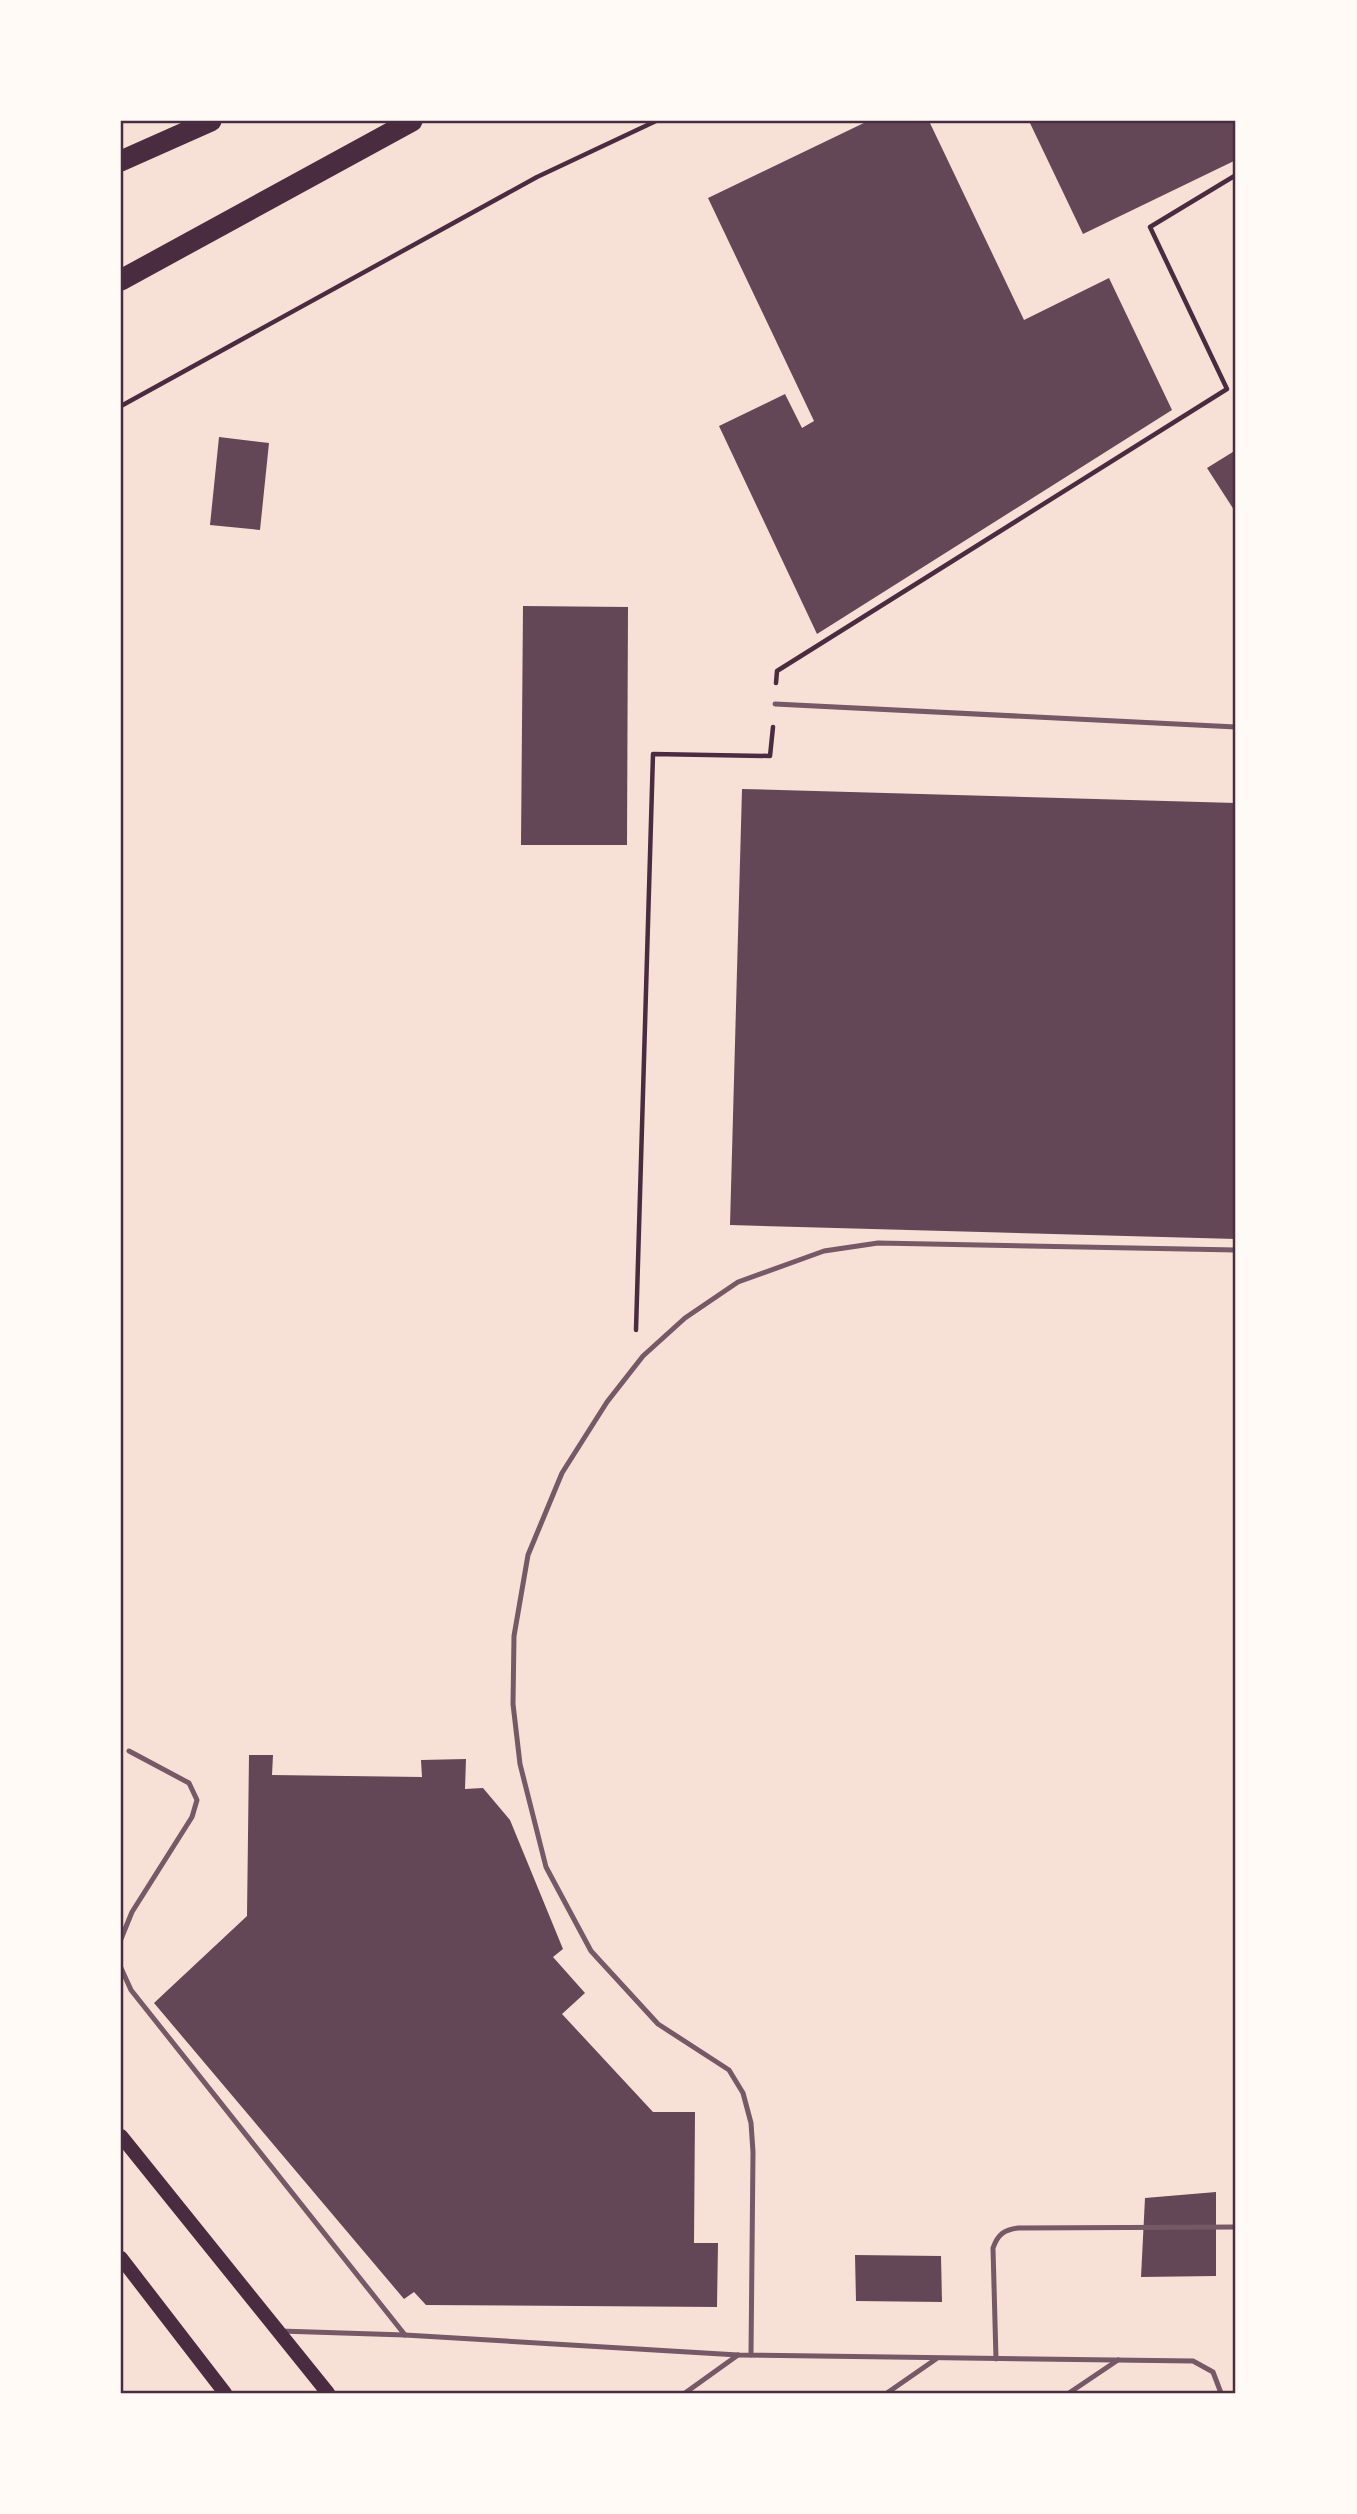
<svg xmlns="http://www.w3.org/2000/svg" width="1357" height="2514" viewBox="0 0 1357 2514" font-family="'Space Grotesk',sans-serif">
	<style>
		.building { fill: #644757 }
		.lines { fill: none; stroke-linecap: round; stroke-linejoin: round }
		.path { stroke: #4a2c40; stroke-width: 4.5 }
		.service { stroke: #755966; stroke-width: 5 }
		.secondary { stroke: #4a2c40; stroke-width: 14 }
		.motorway { stroke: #4a2c40; stroke-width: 21 }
		.neatline { fill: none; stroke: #4a2c40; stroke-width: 2.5 }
	</style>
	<rect width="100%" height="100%" fill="#f7e1d7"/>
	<g class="building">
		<polygon points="868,121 929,121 1024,320 1109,278 1172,410 817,634 719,426 785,394 802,428 814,421 708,198"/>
		<polygon points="1029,121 1236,121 1236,160 1083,234"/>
		<polygon points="219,437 269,443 260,530 210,525"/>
		<polygon points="1236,450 1236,513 1207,468"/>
		<polygon points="523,606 628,607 627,845 521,845"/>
		<polygon points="742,789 1236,803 1236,1239 730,1225"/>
		<polygon points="249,1755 273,1755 272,1775 422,1777 421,1760 466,1759 465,1789 483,1788 510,1820 563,1949 553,1957 585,1993 562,2014 653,2112 695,2112 694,2243 718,2243 717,2307 426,2305 414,2292 404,2299 154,2003 247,1916"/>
		<polygon points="1216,2192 1216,2276 1141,2277 1145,2198"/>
		<polygon points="855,2255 941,2256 942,2302 856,2301"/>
	</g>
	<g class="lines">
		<g class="path">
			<polyline points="121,406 537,177 656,121"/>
			<polyline points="776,683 777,671 1227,389 1150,227 1236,175"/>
			<polyline points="636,1330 653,754 770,756 773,727"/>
		</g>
		<g class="service">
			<polyline points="775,704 1236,727"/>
			<polyline points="121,1939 132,1912 192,1817 197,1800 189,1783 129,1751"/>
			<polyline points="121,1968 131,1990 405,2335"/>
			<polyline points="280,2331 405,2335 738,2355 1193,2361 1213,2372 1221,2393"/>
			<polyline points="751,2355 753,2152 751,2123 743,2093 729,2070 658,2024 591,1951 546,1867 520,1764 513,1704 514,1636 528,1555 562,1473 607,1402 643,1356 685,1318 738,1282 824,1251 878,1243 1236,1250"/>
			<path d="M996,2359L993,2248C998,2234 1004,2230 1018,2228L1236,2227"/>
			<polyline points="685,2393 738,2355"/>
			<polyline points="887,2393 936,2359"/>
			<polyline points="1069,2393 1118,2360"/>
		</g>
		<g class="secondary">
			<polyline points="121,2136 328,2393"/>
			<polyline points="121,2258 225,2393"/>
		</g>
		<g class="motorway">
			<polyline points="121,161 211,121"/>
			<polyline points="121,280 412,121"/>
		</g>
	</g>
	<rect width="1357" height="2514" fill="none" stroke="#fffaf5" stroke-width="245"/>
	<rect x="122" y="122" width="1112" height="2270" class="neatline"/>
</svg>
